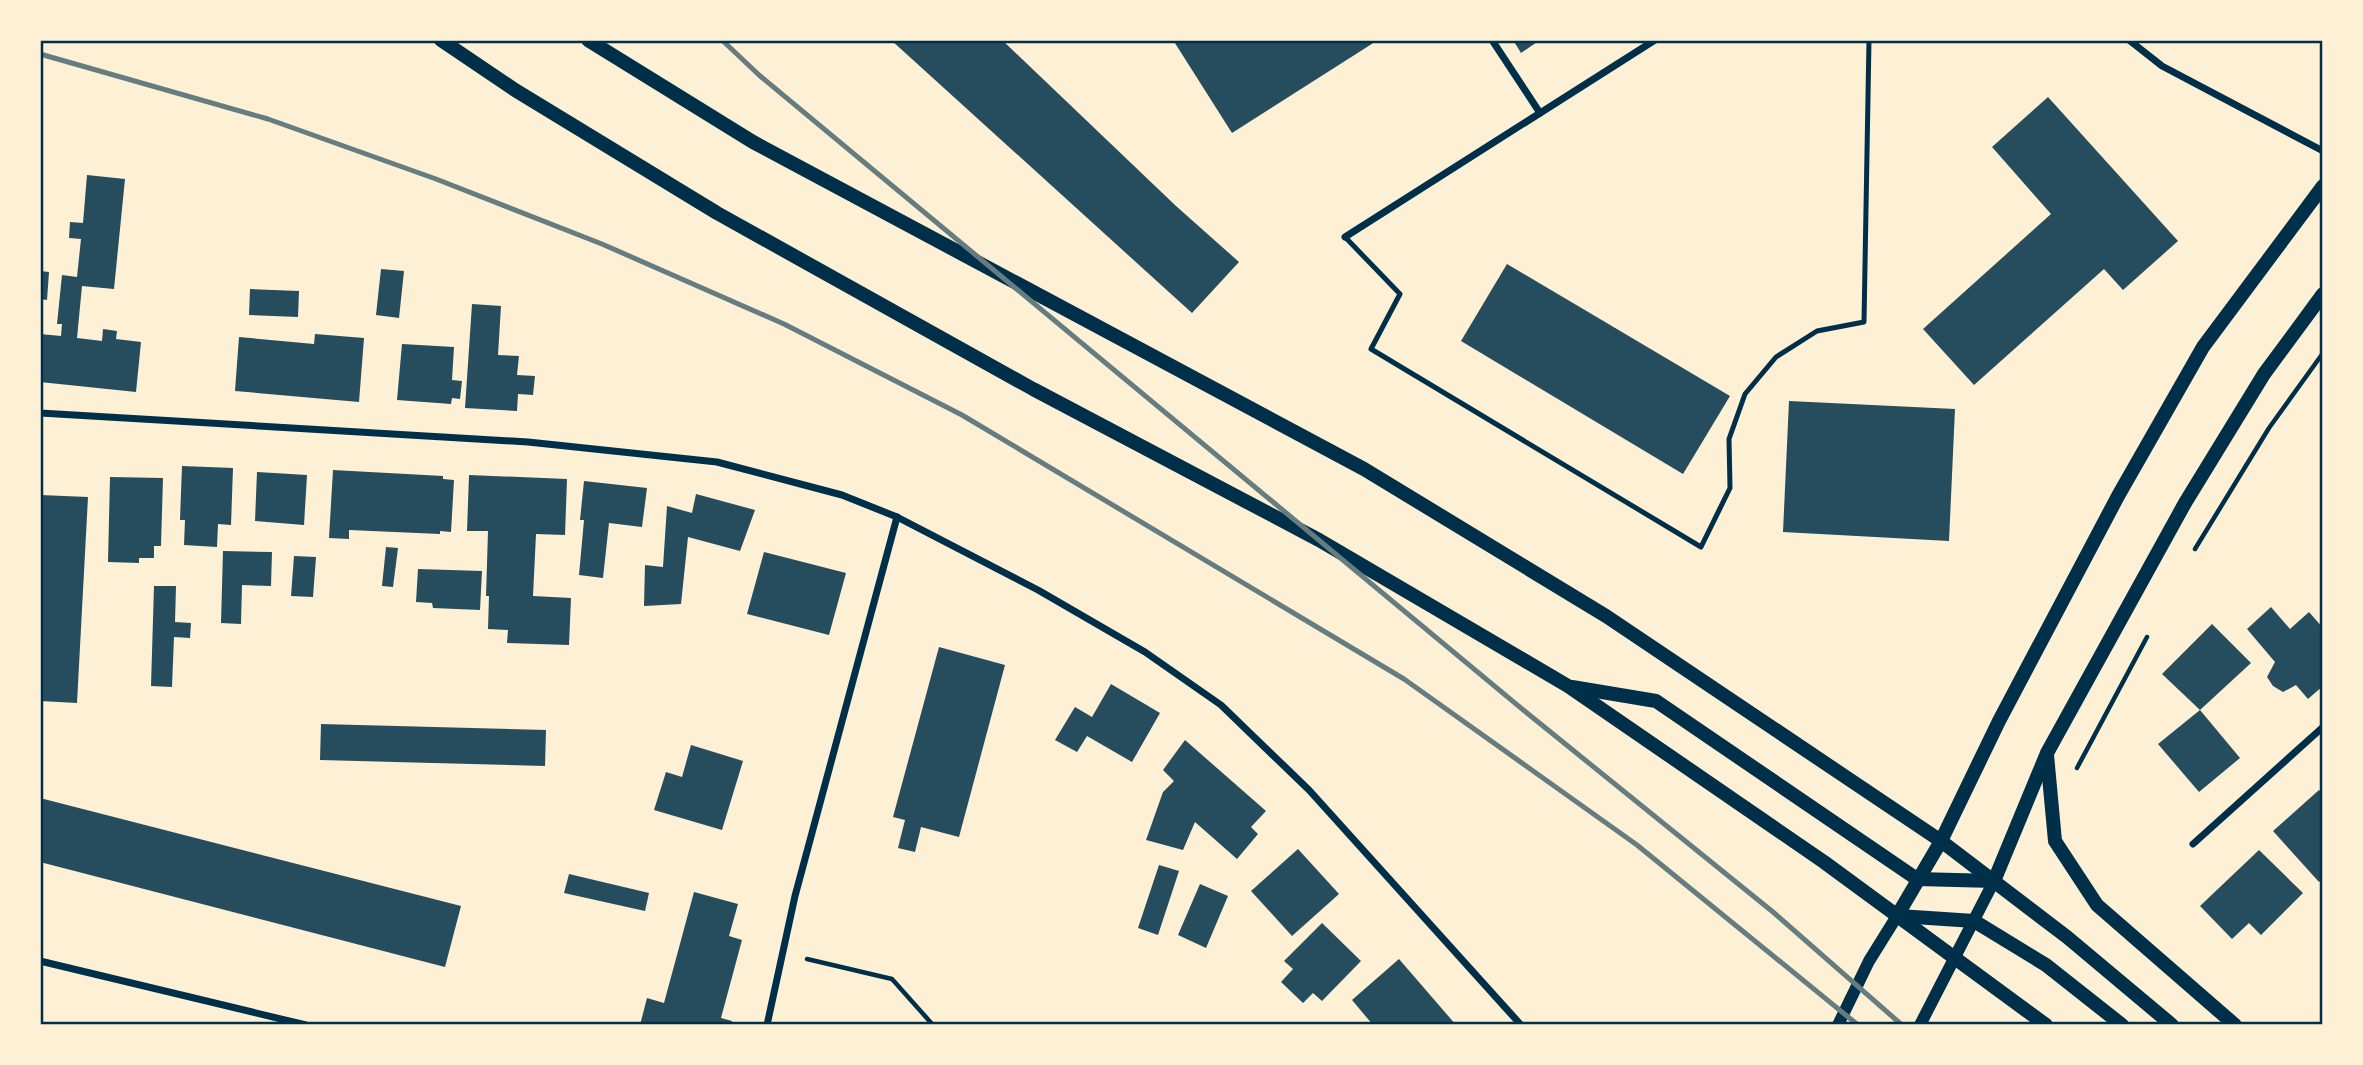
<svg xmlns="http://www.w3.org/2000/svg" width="2363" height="1065" viewBox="0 0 2363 1065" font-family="'Noto Sans',sans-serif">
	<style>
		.building { fill: #264d5e }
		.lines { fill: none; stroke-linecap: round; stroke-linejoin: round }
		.path { stroke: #003049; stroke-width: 4.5 }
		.service { stroke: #003049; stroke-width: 5 }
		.minor { stroke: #003049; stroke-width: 7 }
		.tertiary { stroke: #003049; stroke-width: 12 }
		.secondary { stroke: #003049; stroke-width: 14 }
		.rail { stroke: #657d81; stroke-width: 5 }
		.neatline { fill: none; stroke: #003049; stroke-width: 2.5 }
	</style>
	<rect width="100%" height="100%" fill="#fdf0d5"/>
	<g class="building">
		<polygon points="891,40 1002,40 1176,206 1239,262 1192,313"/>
		<polygon points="1173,40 1378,40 1232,133"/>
		<polygon points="1513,40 1540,40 1521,53"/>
		<polygon points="2048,97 2178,241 2123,290 2104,269 1974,385 1923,329 2051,214 1992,147"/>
		<polygon points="87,175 125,179 114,289 82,286 77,338 102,341 103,329 117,331 116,339 141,342 136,392 40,382 40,334 61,336 62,324 57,324 62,275 77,277 81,239 69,238 70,222 83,223"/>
		<polygon points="1507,264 1730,396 1683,474 1461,341"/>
		<polygon points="381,269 404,271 399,318 376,315"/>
		<polygon points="40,271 49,272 47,300 40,299"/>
		<polygon points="250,289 299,291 298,317 249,315"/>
		<polygon points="472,304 501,306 498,355 519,356 517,375 535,376 533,395 518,394 517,411 465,408"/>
		<polygon points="315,334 364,338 359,402 235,391 239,337 314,344"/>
		<polygon points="402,344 454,347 452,380 462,381 460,399 452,398 451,404 397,400"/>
		<polygon points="1789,401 1955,409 1949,541 1783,532"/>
		<polygon points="182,466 233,468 231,525 218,524 217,547 184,545 185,520 180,520"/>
		<polygon points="333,470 443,476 443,479 454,480 451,532 440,531 440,534 349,530 349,539 329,538"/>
		<polygon points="257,472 307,475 304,525 255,521"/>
		<polygon points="469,475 567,479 565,535 536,534 533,596 571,598 569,645 507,643 508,630 488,629 489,596 486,596 488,531 467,531"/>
		<polygon points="110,477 163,478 161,546 154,546 154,558 139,558 139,563 108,562"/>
		<polygon points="584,481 647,488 642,527 609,523 603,578 579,575 584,520 580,520"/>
		<polygon points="696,494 755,510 740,551 688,537 681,604 644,606 645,565 663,567 667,506 692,513"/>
		<polygon points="40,495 88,497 77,703 40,701"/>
		<polygon points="386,547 398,548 393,587 382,586"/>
		<polygon points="223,551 272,552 271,586 242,585 241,624 221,623"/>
		<polygon points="764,552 846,573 829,635 747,614"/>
		<polygon points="294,556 316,557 313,597 291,596"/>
		<polygon points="418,569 482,571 480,610 433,608 432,603 416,602"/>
		<polygon points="154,586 176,586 175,622 191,623 190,638 174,637 172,687 151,686"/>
		<polygon points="2271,607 2290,629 2309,612 2323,628 2323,686 2308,699 2296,685 2283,692 2273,686 2267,677 2275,662 2247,629"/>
		<polygon points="2212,624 2251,663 2200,710 2162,674"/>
		<polygon points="939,647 1005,665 959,837 921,827 915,852 898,848 905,820 893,817"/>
		<polygon points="1111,684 1160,713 1132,762 1087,736 1077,752 1055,740 1075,707 1092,717"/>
		<polygon points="2200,710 2240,758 2199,792 2158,744"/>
		<polygon points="321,724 546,730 545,766 320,760"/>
		<polygon points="1185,740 1266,811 1251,827 1258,834 1237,859 1195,822 1183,850 1146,840 1163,792 1174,781 1163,770"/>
		<polygon points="691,745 743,761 722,830 654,810 666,772 682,777"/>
		<polygon points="2319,790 2323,794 2323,878 2319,882 2273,831"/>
		<polygon points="40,798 461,906 445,967 40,862"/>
		<polygon points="1298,849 1339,894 1292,936 1251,891"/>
		<polygon points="2259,850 2303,893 2261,935 2249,923 2232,939 2200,906"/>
		<polygon points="1159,865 1179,871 1158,935 1138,928"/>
		<polygon points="569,874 649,893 645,911 564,893"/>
		<polygon points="1200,884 1228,896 1206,948 1178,935"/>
		<polygon points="694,892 738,904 729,936 742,940 721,1018 732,1021 731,1025 640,1025 647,998 664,1003"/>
		<polygon points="1322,923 1361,961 1322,1001 1313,993 1303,1003 1281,982 1293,969 1284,961"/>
		<polygon points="1399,959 1456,1025 1373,1025 1352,1000"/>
	</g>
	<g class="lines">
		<g class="path">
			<polyline points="2195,549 2269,428 2323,353"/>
			<polyline points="2077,768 2147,637"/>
			<polyline points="807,959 892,979 933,1025"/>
		</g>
		<polyline class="service" points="1345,237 1400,294 1371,349 1701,547 1730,488 1729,439 1745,394 1776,357 1817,331 1864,322 1869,40"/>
		<g class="minor">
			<polyline points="1492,40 1540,113"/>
			<polyline points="2129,40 2162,66 2323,151"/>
			<polyline points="1345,237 1655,40"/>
			<polyline points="40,413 528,442 717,462 842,495 897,517 1038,590 1145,652 1221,705 1309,790 1521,1025"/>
			<polyline points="2193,844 2323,727"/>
			<polyline points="40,961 306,1025"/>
			<polyline points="767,1025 795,896 897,517"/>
		</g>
		<g class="tertiary">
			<polyline points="1838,1025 1869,961 1897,916"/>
			<polyline points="1920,1025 1994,881"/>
		</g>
		<g class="secondary">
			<polyline points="441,40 515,90 717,213 1033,389 1319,540 1568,686 1824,862 2046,1025"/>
			<polyline points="588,40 753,142 1364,469 1606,616 1941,841 2067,937 2172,1025"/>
			<polyline points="1572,687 1656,701 1917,879 1994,881"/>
			<polyline points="2047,755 2055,841 2097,905 2235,1025"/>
			<polyline points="1994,881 2047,753 2185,503 2264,374 2323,294"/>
			<polyline points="1897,916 1941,841 1999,721 2118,496 2203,347 2323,186"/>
			<polyline points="1899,916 1974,921 2046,965 2122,1025"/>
		</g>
		<g class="rail">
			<polyline points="722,40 759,75 1527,713 1773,912 1902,1025"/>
			<polyline points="40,54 268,119 436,179 602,244 784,324 962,415 1404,679 1637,845 1858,1025"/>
		</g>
	</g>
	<rect width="2363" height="1065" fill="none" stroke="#fdf0d5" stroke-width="84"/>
	<rect x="42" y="42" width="2279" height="981" class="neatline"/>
</svg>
